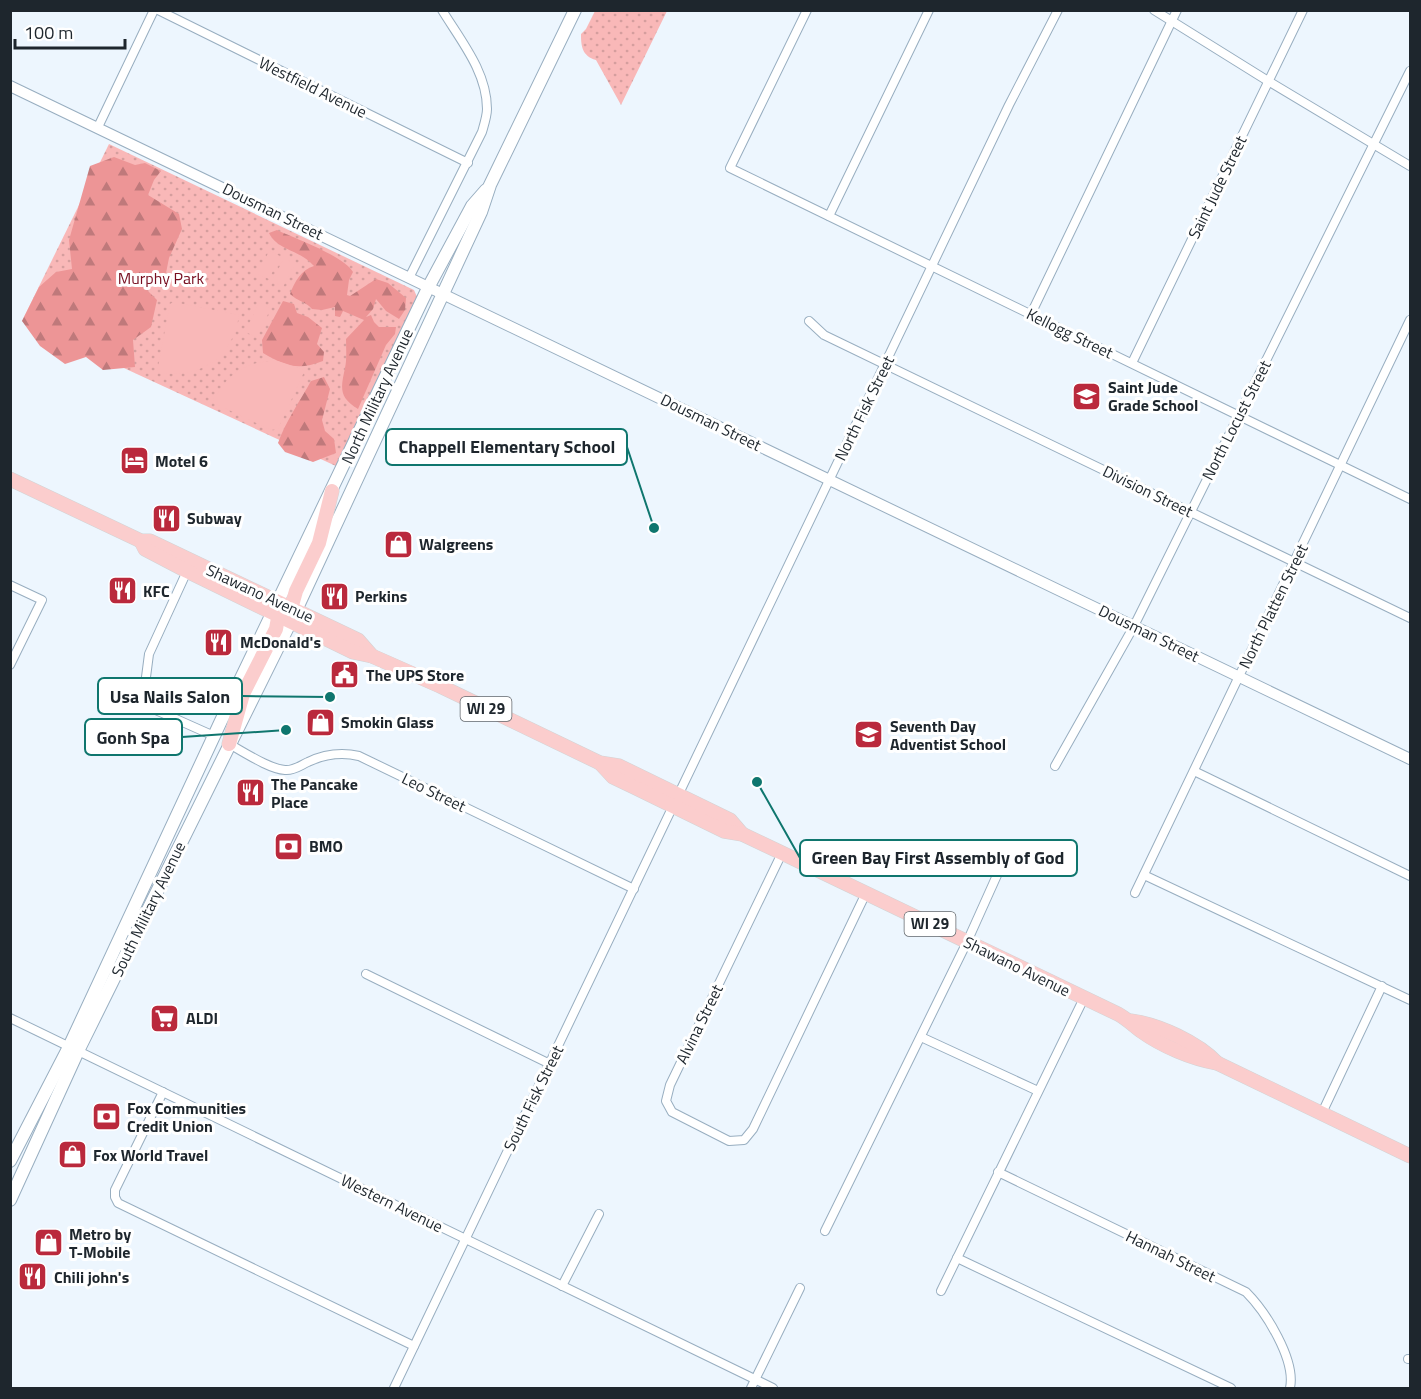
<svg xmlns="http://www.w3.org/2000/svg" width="1421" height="1399" viewBox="0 0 1421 1399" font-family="'Titillium Web',sans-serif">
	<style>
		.grass { fill: url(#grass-dots) }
		.forest { fill: url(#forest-firs) }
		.garden { fill: #f9b8b8 }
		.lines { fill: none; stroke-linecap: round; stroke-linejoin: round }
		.minor-casing { stroke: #98aec0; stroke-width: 10 }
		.tertiary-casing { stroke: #98aec0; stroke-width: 12 }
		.secondary-casing { stroke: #98aec0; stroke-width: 14 }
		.primary-casing { stroke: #d2d4d5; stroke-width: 15 }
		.minor { stroke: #fff; stroke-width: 8 }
		.tertiary { stroke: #fff; stroke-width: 10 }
		.secondary { stroke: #fff; stroke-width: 12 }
		.primary { stroke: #fbcdcd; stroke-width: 14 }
		.labels { text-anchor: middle; stroke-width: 6; stroke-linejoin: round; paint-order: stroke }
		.shield { fill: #fff; stroke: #62676c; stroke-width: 1.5 }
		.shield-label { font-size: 15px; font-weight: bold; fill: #1e262d }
		.street-label { font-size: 16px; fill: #1e262d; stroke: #fff }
		.park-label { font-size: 16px; fill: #770e20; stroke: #fff }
		.poi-label { font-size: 16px; font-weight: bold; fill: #1e262d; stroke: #fff; text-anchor: start }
		.leader { fill: none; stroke: #0f766e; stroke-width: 2 }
		.callout-dot { fill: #0f766e; stroke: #fff; stroke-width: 2 }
		.callout { fill: #fff; stroke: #0f766e; stroke-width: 2 }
		.callout-label { font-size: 18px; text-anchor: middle; font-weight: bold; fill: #1e262d }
	</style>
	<defs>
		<pattern id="grass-dots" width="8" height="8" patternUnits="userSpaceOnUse" patternTransform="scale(1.5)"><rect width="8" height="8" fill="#f9b8b8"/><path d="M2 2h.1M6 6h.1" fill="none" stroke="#d59e9e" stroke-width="1.8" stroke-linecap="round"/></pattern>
		<pattern id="forest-firs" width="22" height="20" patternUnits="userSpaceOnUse" patternTransform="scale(1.5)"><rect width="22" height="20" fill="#ed9596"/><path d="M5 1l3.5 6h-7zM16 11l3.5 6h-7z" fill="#bf797b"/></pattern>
	</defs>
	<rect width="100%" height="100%" fill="#edf6fe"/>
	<g class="grass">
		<path d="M595,11H667L621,105L596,60C582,56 581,46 581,34L586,29Z"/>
		<polygon points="109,144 414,290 418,299 338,467 22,321"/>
	</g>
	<g class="forest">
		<polygon points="114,157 135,165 145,163 161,171 154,180 148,195 179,214 182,229 169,258 165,278 151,273 147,290 157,300 151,327 133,340 135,367 103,370 86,357 65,364 40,346 22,321 39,287 56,272 72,269 69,240 90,166"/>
		<path d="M277,230C296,239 344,256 353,272L349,280L347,295L350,296L376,279L388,283L406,298L405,310L399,319L386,311L376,299L373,309L366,317L371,315L374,322L379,327H396L395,334L386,345L358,409C338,397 341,387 345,368C347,359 346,348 346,339L364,320L343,311L340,317L335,316V307L322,310L312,309C305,301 297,301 290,294C295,281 301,270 314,266C299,249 278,251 269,233Z"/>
		<path d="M283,301L294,304L297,313L308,317L322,328L317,344L324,352L323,361C298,371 285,366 263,353L262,340Z"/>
		<path d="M324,377L330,389L322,420L325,431L334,439L336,453L313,462L285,452L278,443C286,421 300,401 311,381Z"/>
	</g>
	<g class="garden">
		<polygon points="269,251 280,256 269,279 258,274"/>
		<polygon points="284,258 295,264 283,287 272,281"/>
		<path d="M173,302L239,315C233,358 199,380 157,372L170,304Z"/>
		<polygon points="259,303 271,308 257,337 245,332"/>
		<path d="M278,361L305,370L278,429L271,430L212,402C229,373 244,361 278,361Z"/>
	</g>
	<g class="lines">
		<defs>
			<g id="minor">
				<polyline points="158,10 468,163"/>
				<polyline points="807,10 730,168 1410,499"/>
				<polyline points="1154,10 1268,81 1410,166"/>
				<polyline points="98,127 154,10"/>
				<polyline points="829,216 929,10"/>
				<path d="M410,276L482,132C484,125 487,116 487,109C487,72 461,41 442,10"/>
				<polyline points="1031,314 1177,10"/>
				<polyline points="809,321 824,335 1410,618"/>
				<polyline points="1132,363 1303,10"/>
				<polyline points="188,569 149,654 143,700 149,707 214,736"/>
				<polyline points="10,585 42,600 10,665"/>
				<path d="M229,744C244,752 269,769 285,770C294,771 301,765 308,762C325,754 341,752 359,756L634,889"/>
				<polyline points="1055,766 1134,626 1410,71"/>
				<polyline points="1194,771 1410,876"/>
				<polyline points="782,853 670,1085 666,1101 672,1112 729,1141 744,1140 753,1129 866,893"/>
				<polyline points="1144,875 1410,1000"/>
				<polyline points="1135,893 1410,320"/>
				<polyline points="366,974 550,1064"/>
				<polyline points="10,1018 773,1388"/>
				<polyline points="921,1037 1038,1091"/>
				<polyline points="163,1092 115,1190 115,1197 118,1203 414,1346"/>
				<polyline points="1322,1113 1382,986"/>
				<path d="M998,1172L1246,1292C1266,1312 1296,1360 1290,1388"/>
				<polyline points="825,1231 967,942 1011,844"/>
				<polyline points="957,1258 1231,1388"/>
				<polyline points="562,1286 599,1214"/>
				<polyline points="941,1291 1084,998"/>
				<polyline points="1408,1359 1410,1359"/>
				<polyline points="394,1388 1009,105 1058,10"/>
				<polyline points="751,1388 800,1288"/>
			</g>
			<polyline id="tertiary" points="10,86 1410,759"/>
			<g id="secondary">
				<polyline points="10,1161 69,1047 234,693 429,286 472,206 486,190"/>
				<polyline points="10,1200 78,1051 291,621 481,212 490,185 575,10"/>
			</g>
			<g id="primary">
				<polyline points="10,479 141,541 150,541 358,640 372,656"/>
				<polyline points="141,541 145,549 187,571 353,652 372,656 440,686 600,763 619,766 730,820 742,834"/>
				<polyline points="289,616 296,591 319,543 332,491"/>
				<polyline points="229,744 243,694 276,629 280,607"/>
				<path d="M600,763L613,777L636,788L724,831L742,834L782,853L1118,1014C1127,1019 1133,1025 1141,1031C1162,1046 1192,1059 1217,1063L1410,1156"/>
				<path d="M1131,1021C1158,1024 1198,1043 1217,1063"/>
			</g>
		</defs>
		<use href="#minor" class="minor-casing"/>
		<use href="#tertiary" class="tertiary-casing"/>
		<use href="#secondary" class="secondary-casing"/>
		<use href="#primary" class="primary-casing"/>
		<use href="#minor" class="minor"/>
		<use href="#tertiary" class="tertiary"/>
		<use href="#secondary" class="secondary"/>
		<use href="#primary" class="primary"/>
	</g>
	<defs>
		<symbol id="school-square" viewBox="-11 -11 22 22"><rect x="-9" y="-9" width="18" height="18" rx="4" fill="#ba293c" stroke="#fff"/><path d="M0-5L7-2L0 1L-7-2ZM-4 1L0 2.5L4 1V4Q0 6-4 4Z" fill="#fff"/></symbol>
		<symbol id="hotel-square" viewBox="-11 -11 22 22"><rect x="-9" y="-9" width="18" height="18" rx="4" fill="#ba293c" stroke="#fff"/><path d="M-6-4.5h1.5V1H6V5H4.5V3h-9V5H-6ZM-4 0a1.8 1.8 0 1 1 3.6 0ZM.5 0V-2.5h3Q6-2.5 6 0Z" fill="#fff"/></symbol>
		<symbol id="restaurant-square" viewBox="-11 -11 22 22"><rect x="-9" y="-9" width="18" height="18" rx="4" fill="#ba293c" stroke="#fff"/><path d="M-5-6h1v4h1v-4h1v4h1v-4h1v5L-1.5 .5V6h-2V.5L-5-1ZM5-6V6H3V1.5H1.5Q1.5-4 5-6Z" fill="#fff"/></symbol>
		<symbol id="shop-square" viewBox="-11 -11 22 22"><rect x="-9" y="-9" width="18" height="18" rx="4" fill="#ba293c" stroke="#fff"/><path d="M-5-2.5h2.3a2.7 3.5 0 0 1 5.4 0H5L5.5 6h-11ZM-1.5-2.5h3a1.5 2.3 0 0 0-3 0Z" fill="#fff"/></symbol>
		<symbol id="civic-square" viewBox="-11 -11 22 22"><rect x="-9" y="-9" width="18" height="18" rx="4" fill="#ba293c" stroke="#fff"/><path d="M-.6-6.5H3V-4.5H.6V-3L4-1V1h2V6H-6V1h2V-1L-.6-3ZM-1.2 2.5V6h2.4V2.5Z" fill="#fff"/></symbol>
		<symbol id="bank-square" viewBox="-11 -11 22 22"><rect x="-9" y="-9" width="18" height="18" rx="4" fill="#ba293c" stroke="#fff"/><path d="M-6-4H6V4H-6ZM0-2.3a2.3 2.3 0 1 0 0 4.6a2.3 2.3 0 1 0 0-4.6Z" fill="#fff"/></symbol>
		<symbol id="supermarket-square" viewBox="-11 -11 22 22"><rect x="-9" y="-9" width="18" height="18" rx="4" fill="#ba293c" stroke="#fff"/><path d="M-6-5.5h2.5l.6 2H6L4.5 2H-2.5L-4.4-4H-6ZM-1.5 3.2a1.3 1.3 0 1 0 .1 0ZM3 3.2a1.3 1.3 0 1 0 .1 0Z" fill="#fff"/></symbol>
	</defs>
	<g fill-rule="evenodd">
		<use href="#school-square" x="1070" y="380" width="33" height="33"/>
		<use href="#hotel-square" x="118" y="444" width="33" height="33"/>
		<use href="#restaurant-square" x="150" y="502" width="33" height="33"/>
		<use href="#shop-square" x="382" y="528" width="33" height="33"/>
		<use href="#restaurant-square" x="106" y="574" width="33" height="33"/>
		<use href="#restaurant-square" x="318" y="580" width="33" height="33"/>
		<use href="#restaurant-square" x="202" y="626" width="33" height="33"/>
		<use href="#civic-square" x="328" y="658" width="33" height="33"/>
		<use href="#shop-square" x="304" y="706" width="33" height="33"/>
		<use href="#school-square" x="852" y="718" width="33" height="33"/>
		<use href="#restaurant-square" x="234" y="776" width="33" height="33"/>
		<use href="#bank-square" x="272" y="830" width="33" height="33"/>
		<use href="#supermarket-square" x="148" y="1002" width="33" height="33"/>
		<use href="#bank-square" x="90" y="1100" width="33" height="33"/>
		<use href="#shop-square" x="56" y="1138" width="33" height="33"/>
		<use href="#shop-square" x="32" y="1226" width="33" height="33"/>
		<use href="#restaurant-square" x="16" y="1260" width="33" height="33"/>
	</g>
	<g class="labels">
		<g class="shield">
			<rect x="460.5" y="697" width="51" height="24" rx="4.5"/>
			<rect x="904.5" y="912" width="51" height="24" rx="4.5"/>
		</g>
		<g class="shield-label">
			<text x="486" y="714">WI 29</text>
			<text x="930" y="929">WI 29</text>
		</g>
		<g class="street-label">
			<text transform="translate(313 87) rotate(26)" y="6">Westfield Avenue</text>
			<text transform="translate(1217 187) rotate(-64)" y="6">Saint Jude Street</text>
			<text transform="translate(273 211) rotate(26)" y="6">Dousman Street</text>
			<text transform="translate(1070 333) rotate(26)" y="6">Kellogg Street</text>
			<text transform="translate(377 396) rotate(-65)" y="6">North Military Avenue</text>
			<text transform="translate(864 408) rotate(-64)" y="6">North Fisk Street</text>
			<text transform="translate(1236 420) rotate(-63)" y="6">North Locust Street</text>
			<text transform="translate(711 422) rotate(26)" y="6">Dousman Street</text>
			<text transform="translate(1148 491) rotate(26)" y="6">Division Street</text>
			<text transform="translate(260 593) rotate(25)" y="6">Shawano Avenue</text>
			<text transform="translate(1273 606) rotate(-64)" y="6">North Platten Street</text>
			<text transform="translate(1149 633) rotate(26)" y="6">Dousman Street</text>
			<text transform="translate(434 792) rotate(26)" y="6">Leo Street</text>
			<text transform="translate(148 909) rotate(-64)" y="6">South Military Avenue</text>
			<text transform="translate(1017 966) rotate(26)" y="6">Shawano Avenue</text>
			<text transform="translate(699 1024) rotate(-64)" y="6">Alvina Street</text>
			<text transform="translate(533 1098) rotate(-64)" y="6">South Fisk Street</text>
			<text transform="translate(392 1203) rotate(26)" y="6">Western Avenue</text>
			<text transform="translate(1171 1256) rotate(26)" y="6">Hannah Street</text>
		</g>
		<g class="park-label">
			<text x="161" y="284">Murphy Park</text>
		</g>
		<g class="poi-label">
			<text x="1108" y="393">Saint Jude<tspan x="1108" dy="18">Grade School</tspan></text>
			<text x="155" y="467">Motel 6</text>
			<text x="187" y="524">Subway</text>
			<text x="419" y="550">Walgreens</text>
			<text x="143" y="597">KFC</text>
			<text x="355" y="602">Perkins</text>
			<text x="240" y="648">McDonald's</text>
			<text x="366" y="681">The UPS Store</text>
			<text x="341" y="728">Smokin Glass</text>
			<text x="890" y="732">Seventh Day<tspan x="890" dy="18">Adventist School</tspan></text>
			<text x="271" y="790">The Pancake<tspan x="271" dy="18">Place</tspan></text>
			<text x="309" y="852">BMO</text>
			<text x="186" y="1024">ALDI</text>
			<text x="127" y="1114">Fox Communities<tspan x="127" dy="18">Credit Union</tspan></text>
			<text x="93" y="1161">Fox World Travel</text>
			<text x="69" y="1240">Metro by<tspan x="69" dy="18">T-Mobile</tspan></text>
			<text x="54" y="1283">Chili john's</text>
		</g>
	</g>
	<path class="leader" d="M654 528L627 447M330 697L242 696M286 730L182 737M757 782L800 858"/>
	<g class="callout-dot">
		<circle cx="654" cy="528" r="6"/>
		<circle cx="330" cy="697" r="6"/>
		<circle cx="286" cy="730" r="6"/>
		<circle cx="757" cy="782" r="6"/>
	</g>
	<g class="callout">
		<rect x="386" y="429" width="241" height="36" rx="6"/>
		<rect x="98" y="678" width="144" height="36" rx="6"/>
		<rect x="85" y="719" width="97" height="36" rx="6"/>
		<rect x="800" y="840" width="277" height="36" rx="6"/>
	</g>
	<g class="callout-label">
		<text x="507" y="453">Chappell Elementary School</text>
		<text x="170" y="703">Usa Nails Salon</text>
		<text x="133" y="744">Gonh Spa</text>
		<text x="938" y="864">Green Bay First Assembly of God</text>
	</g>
	<rect width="1421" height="1399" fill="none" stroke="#1e262d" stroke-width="24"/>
	<path d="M15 39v9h110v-9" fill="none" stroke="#1e262d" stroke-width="3"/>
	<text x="24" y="39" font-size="18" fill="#1e262d" stroke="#ffffff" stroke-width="4.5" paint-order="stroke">100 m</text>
</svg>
